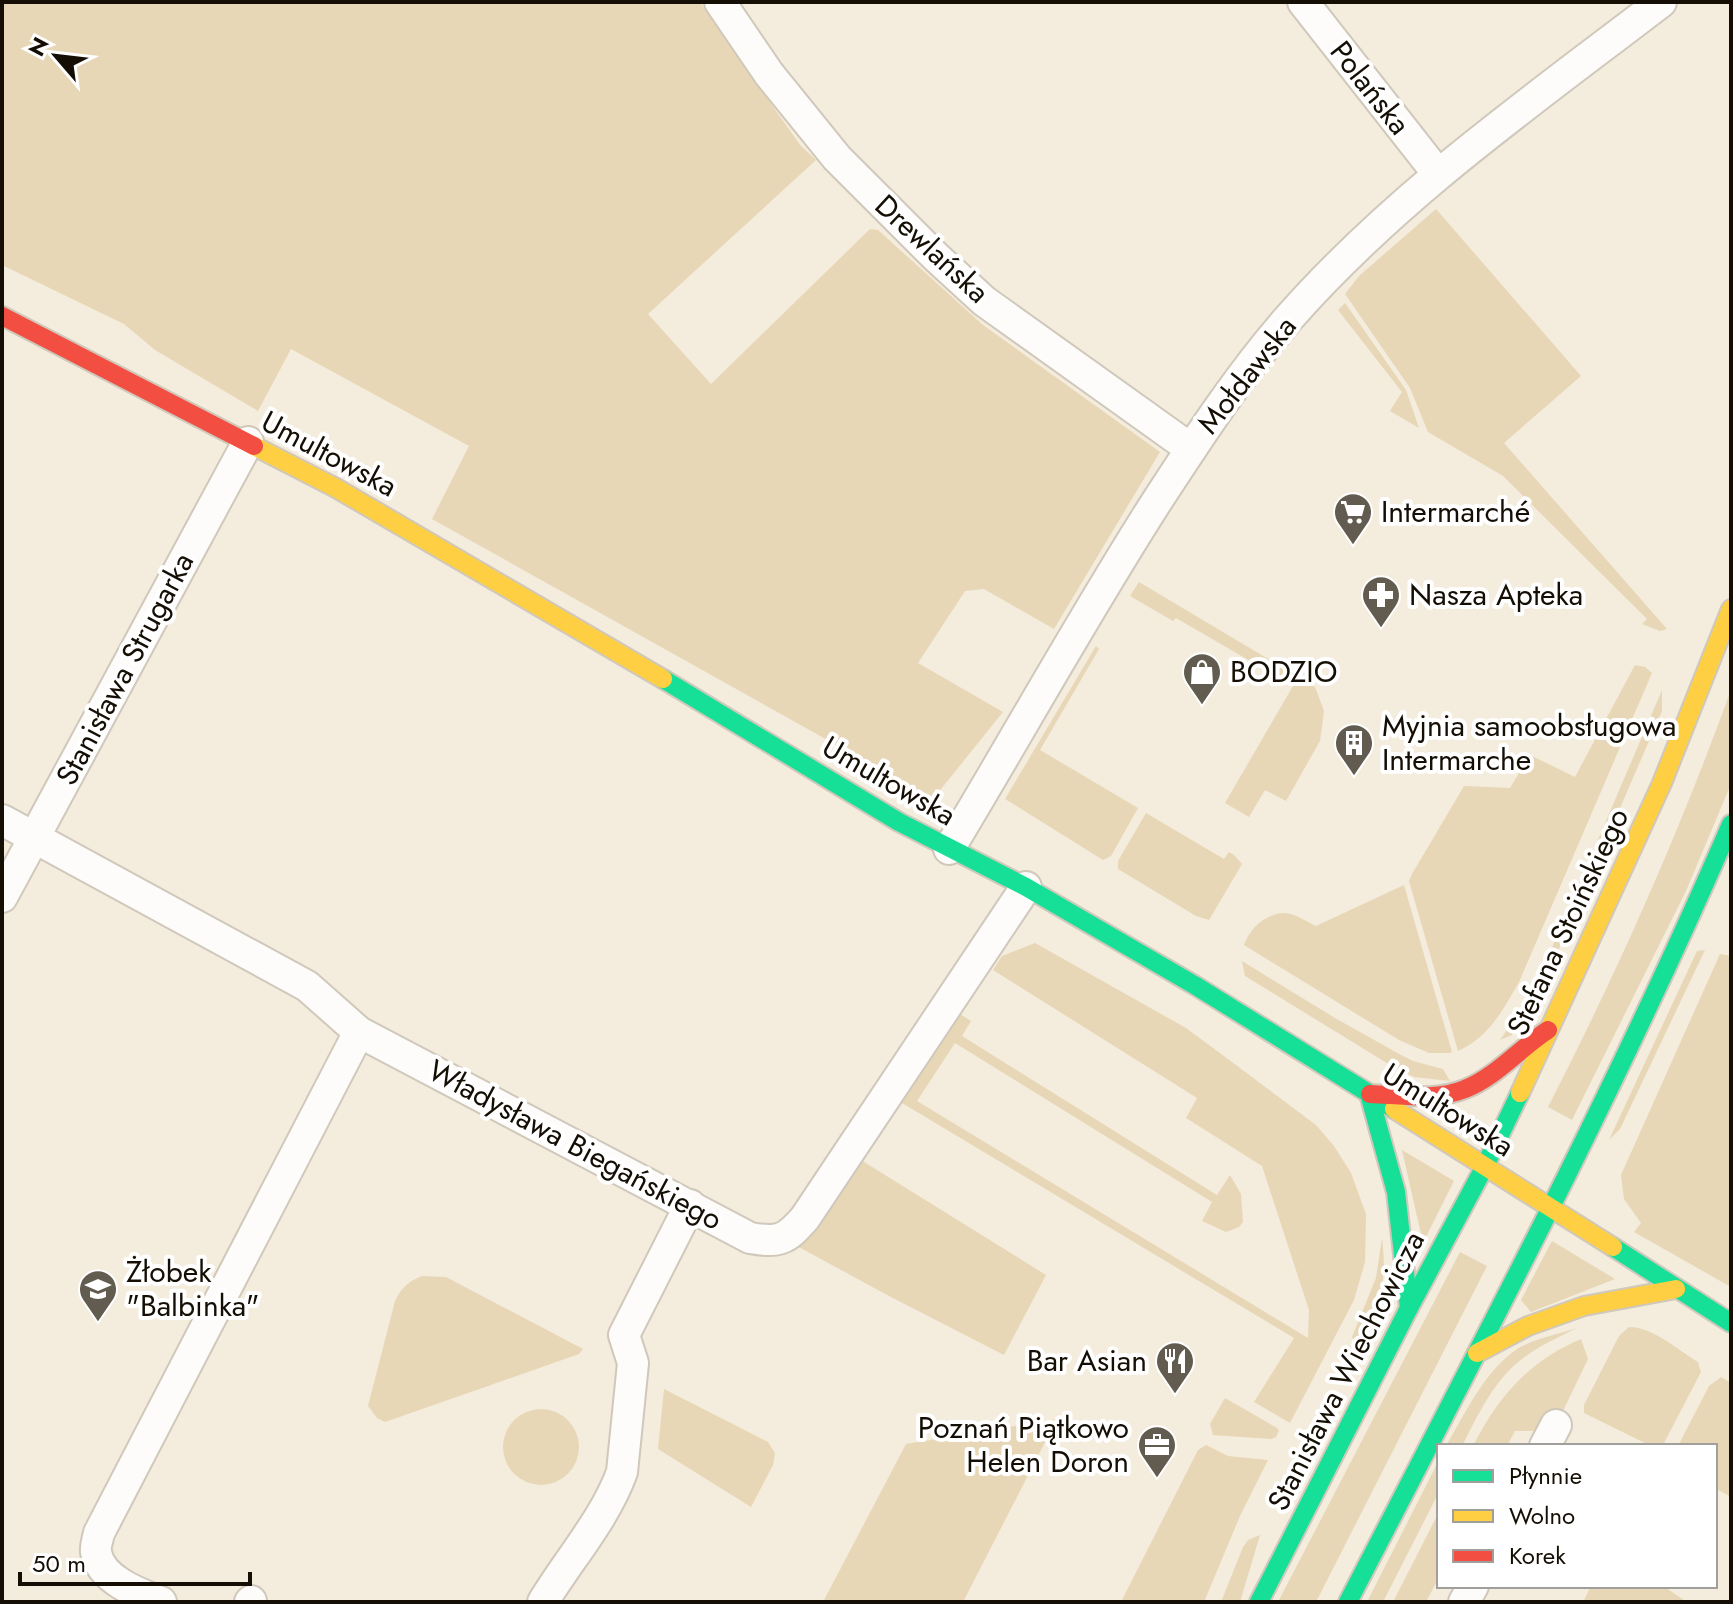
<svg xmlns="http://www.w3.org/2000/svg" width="1733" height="1604" viewBox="0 0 1733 1604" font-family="Jost,sans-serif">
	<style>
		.green { fill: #e7d7b6 }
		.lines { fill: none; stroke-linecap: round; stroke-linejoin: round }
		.street-casing { stroke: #cfc8bb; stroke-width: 34 }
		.fast-casing { stroke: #cfc8bb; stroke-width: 22 }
		.slow-casing { stroke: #cfc8bb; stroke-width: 22 }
		.jam-casing { stroke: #cfc8bb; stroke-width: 22 }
		.street { stroke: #fdfcfa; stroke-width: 30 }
		.fast { stroke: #16e098; stroke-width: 18 }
		.slow { stroke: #ffcf43; stroke-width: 18 }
		.jam { stroke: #f24e42; stroke-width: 18 }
		.labels { text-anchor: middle; stroke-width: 8; stroke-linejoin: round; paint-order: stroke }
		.street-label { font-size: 30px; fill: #140e04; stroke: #fff }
		.poi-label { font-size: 30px; fill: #140e04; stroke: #fff; text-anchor: start }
	</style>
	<rect width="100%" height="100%" fill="#f4ecdd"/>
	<g class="green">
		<polygon points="2,2 700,2 800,145 816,160 648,314 711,384 870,229 878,230 983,325 1160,452 1054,629 984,589 965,591 918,663 1003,712 933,799 432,519 469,446 291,349 258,411 155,350 124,324 2,265"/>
		<polygon points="1436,209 1581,376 1504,443 1667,629 1660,631 1642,624 1647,619 1503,476 1428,432 1410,388 1345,294 1359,276"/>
		<polygon points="1345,303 1406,390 1419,428 1390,411 1402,392 1338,310"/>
		<polygon points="1139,582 1315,687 1324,711 1320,741 1286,801 1265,790 1249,817 1225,803 1293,686 1176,618 1173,621 1130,596"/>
		<polygon points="1096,646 1099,649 1040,750 1138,808 1111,856 1103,860 1005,799"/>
		<path d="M1635,665L1645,667L1652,673L1519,982C1503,1010 1489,1037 1458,1051L1409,881L1412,874L1464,786L1510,788L1528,758L1532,756L1575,777Z"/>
		<polygon points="1662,690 1662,711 1556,956 1534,1000 1512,1035 1500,1040 1520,1012 1550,952"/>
		<path d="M1731,690V784L1686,891L1572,1120L1548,1107C1617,973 1679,833 1731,690Z"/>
		<polygon points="1146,813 1224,859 1229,852 1234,855 1242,864 1209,920 1196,916 1118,869 1118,861"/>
		<path d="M1404,885L1452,1052L1449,1053H1429L1399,1040L1244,945C1249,929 1266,913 1285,913C1294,913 1307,922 1316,926Z"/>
		<polygon points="1035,943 1186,1028 1232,1062 1316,1125 1334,1146 1351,1173 1366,1214 1365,1262 1354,1300 1290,1423 1254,1402 1294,1338 902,1103 960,1014 971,1021 962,1036 1217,1195 1230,1175 1241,1194 1243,1222 1239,1227 1226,1232 1202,1221 1212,1202 955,1043 917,1101 1308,1338 1309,1310 1262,1166 1186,1118 1197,1098 993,970 1002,956"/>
		<polygon points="1705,950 1620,1129 1609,1140 1697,951"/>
		<polygon points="1720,954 1731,956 1731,1287 1634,1232 1641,1223 1624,1199 1621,1175"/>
		<polygon points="1242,961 1335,1018 1401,1055 1413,1061 1443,1069 1450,1081 1414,1077 1390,1065 1245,976"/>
		<polygon points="1402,1150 1454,1181 1423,1243"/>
		<polygon points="856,1157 1046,1275 1004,1355 889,1296 797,1246"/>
		<path d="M1382,1238C1388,1289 1379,1303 1357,1347L1352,1337L1376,1278Z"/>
		<polygon points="1552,1241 1615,1279 1531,1312 1521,1300"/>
		<polygon points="1460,1252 1487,1266 1316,1602 1278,1602"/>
		<path d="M422,1276L446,1277L583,1349L579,1354L385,1422L377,1418L368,1406L395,1301C401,1288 409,1281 422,1276Z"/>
		<path d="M1629,1327C1653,1327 1678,1350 1698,1362L1701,1372L1664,1443L1651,1446L1584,1413V1405L1619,1336Z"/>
		<path d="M1577,1328C1559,1337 1538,1346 1522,1359C1494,1380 1478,1415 1462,1446H1446C1466,1412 1484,1372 1517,1349C1533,1339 1559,1334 1577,1328Z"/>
		<path d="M1581,1339L1588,1359L1562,1413L1541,1431H1515L1507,1446H1473C1498,1397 1529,1361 1581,1339Z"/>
		<polygon points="1721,1377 1731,1383 1731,1497 1715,1488 1715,1446 1678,1446 1709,1386"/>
		<polygon points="664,1389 768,1442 775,1453 773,1465 751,1507 658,1449"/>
		<polygon points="1225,1398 1277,1428 1279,1430 1276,1437 1271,1439 1213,1435 1210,1424"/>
		<circle cx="541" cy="1447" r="38"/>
		<polygon points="1057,1419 963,1602 823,1602 906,1444"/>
		<polygon points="1206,1445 1228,1456 1268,1460 1240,1516 1204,1602 1121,1602 1198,1450"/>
		<polygon points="1439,1460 1439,1492 1383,1602 1367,1602"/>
		<polygon points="1439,1512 1439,1577 1426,1602 1393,1602"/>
		<polygon points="1260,1535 1240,1602 1221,1602 1243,1547 1248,1540"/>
		<polygon points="1591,1586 1663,1586 1687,1602 1583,1602"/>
	</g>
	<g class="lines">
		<defs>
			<g id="street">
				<polyline points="720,2 769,74 837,158 936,257 984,301 1191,449"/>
				<polyline points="1303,2 1438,174"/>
				<path d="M2,820L307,986L359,1032L750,1238C779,1243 786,1240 805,1218L1026,887"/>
				<path d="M949,849C1019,733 1084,615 1157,501C1198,438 1239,375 1288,319C1396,196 1532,101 1661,2"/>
				<polyline points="2,897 248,442"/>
				<polyline points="1545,1446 1556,1425"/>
				<path d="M161,1602C140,1594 100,1580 96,1552C95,1547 98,1538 99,1533L359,1032"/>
				<polyline points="250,1602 251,1601"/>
				<path d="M543,1602C569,1559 605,1519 622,1472L633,1363L624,1335L690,1205"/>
				<polyline points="1464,1602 1473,1586"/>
			</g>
			<g id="fast">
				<polyline points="663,679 899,822 1026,887 1196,986 1394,1109"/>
				<polyline points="1369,1094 1396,1192 1409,1308"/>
				<polyline points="1613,1247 1731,1323"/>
				<polyline points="1259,1602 1409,1308 1485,1166 1520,1093"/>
				<path d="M1348,1602C1481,1345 1616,1090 1731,824"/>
			</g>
			<g id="slow">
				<polyline points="254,446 336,488 663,679"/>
				<polyline points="1520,1093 1662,783 1731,609"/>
				<polyline points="1394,1109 1613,1247"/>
				<polyline points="1477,1353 1528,1326 1584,1306 1676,1289"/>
			</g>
			<g id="jam">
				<polyline points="2,316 254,446"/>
				<path d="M1370,1094C1401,1095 1436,1101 1465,1089C1496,1077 1520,1048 1548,1030"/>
			</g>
		</defs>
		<use href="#street" class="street-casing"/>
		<use href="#fast" class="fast-casing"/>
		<use href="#slow" class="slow-casing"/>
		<use href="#jam" class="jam-casing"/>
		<use href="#street" class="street"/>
		<use href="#fast" class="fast"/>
		<use href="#slow" class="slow"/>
		<use href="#jam" class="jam"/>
	</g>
	<defs>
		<symbol id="supermarket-pin" viewBox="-11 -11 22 30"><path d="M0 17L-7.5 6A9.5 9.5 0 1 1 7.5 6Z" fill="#625c50" stroke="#fff"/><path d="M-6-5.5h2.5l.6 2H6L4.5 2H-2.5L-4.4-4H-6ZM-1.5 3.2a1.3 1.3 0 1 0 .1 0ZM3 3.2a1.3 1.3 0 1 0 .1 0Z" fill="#fff"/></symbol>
		<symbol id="pharmacy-pin" viewBox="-11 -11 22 30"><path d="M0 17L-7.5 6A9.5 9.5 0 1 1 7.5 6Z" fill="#625c50" stroke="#fff"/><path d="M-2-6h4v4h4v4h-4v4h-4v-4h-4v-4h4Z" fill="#fff"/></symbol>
		<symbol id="shop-pin" viewBox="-11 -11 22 30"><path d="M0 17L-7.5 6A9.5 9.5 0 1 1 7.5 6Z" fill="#625c50" stroke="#fff"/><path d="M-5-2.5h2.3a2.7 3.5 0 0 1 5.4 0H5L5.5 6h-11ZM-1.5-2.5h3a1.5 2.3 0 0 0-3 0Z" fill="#fff"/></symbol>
		<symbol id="building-pin" viewBox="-11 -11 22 30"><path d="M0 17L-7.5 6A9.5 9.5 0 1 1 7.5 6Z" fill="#625c50" stroke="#fff"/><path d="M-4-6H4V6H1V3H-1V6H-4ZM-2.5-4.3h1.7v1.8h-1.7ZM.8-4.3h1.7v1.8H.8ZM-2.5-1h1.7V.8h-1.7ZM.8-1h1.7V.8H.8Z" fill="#fff"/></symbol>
		<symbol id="school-pin" viewBox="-11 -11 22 30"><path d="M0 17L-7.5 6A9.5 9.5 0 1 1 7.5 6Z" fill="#625c50" stroke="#fff"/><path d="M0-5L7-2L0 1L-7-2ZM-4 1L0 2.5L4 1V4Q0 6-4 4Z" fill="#fff"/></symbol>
		<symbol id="restaurant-pin" viewBox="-11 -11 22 30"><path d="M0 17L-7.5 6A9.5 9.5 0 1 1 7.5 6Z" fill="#625c50" stroke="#fff"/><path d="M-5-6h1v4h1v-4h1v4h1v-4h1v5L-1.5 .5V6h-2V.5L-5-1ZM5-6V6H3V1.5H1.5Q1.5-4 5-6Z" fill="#fff"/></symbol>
		<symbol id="office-pin" viewBox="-11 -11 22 30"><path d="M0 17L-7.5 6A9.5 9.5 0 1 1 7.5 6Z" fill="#625c50" stroke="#fff"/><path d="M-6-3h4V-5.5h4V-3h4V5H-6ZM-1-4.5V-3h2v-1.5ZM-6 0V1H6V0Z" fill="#fff"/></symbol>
	</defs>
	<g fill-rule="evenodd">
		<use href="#supermarket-pin" x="1331" y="490" width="44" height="60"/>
		<use href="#pharmacy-pin" x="1359" y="573" width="44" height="60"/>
		<use href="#shop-pin" x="1180" y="650" width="44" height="60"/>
		<use href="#building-pin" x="1332" y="721" width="44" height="60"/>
		<use href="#school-pin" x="76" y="1267" width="44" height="60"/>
		<use href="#restaurant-pin" x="1153" y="1339" width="44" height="60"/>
		<use href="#office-pin" x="1135" y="1423" width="44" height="60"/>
	</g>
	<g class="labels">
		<g class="street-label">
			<text transform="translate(1370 88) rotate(52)" y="10">Polańska</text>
			<text transform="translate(932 249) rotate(43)" y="10">Drewlańska</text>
			<text transform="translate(1247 375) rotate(-52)" y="10">Mołdawska</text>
			<text transform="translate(329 454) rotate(28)" y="10">Umultowska</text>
			<text transform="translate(125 669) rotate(-62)" y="10">Stanisława Strugarka</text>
			<text transform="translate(889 781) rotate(30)" y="10">Umultowska</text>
			<text transform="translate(1568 922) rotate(-65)" y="10">Stefana Stoińskiego</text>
			<text transform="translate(1448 1110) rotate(32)" y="10">Umultowska</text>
			<text transform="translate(575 1145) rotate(28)" y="10">Władysława Biegańskiego</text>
			<text transform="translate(1346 1371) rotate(-63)" y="10">Stanisława Wiechowicza</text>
		</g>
		<g class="poi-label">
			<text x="1381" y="522">Intermarché</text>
			<text x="1409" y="605">Nasza Apteka</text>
			<text x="1230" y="682">BODZIO</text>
			<text x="1382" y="736">Myjnia samoobsługowa<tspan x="1382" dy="34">Intermarche</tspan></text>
			<text x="126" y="1282">Żłobek<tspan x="126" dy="34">"Balbinka"</tspan></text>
			<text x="1147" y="1371" text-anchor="end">Bar Asian</text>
			<text x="1129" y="1438" text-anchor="end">Poznań Piątkowo<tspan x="1129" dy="34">Helen Doron</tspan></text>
		</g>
	</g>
	<rect width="1733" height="1604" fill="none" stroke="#140e04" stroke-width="8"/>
	<rect x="1437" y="1444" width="280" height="144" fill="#ffffff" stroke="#a19f9b" stroke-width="2"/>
	<rect x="1453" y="1470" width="40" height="12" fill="#16e098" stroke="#a19f9b" stroke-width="2"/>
	<text x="1509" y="1484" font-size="24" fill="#140e04">Płynnie</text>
	<rect x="1453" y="1510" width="40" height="12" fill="#ffcf43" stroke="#a19f9b" stroke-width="2"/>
	<text x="1509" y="1524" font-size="24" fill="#140e04">Wolno</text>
	<rect x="1453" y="1550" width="40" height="12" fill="#f24e42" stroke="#a19f9b" stroke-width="2"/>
	<text x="1509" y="1564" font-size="24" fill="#140e04">Korek</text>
	<g transform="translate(56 56) rotate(298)" stroke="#ffffff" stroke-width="6" paint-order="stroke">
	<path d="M0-6L14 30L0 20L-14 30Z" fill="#140e04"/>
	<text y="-12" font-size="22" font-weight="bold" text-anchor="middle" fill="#140e04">N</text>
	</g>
	<path d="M20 1572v12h230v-12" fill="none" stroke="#140e04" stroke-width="4"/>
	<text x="32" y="1572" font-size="24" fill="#140e04" stroke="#ffffff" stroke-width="6" paint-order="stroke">50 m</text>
</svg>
